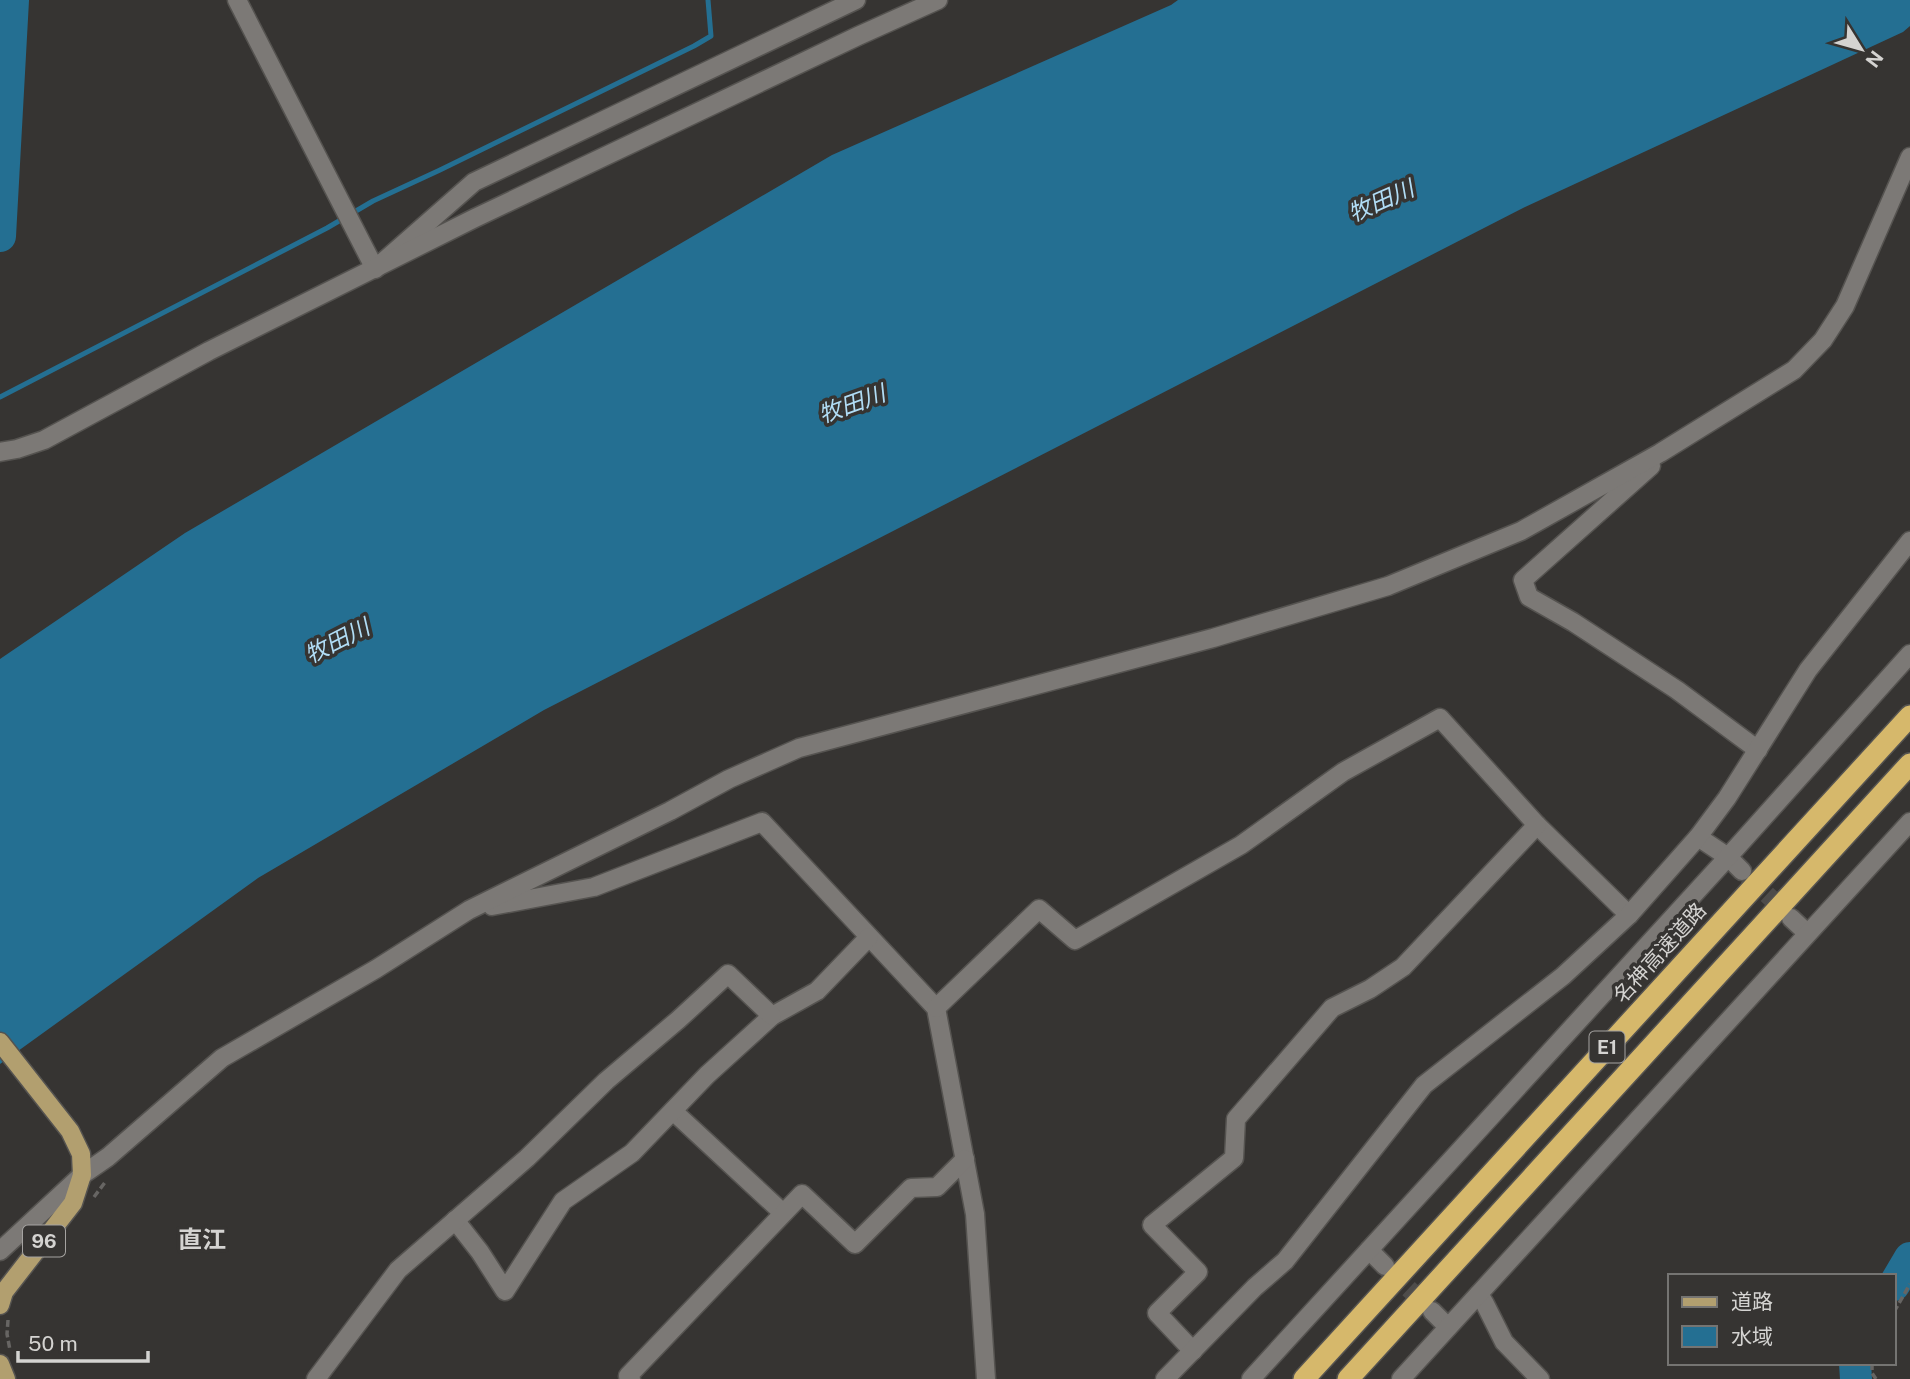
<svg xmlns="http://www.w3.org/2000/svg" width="1910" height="1379" viewBox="0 0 1910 1379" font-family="'Public Sans','Noto Sans JP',sans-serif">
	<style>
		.water { fill: #246f92 }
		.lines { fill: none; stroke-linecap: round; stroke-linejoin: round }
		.stream { stroke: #246f92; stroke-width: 5 }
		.river { stroke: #246f92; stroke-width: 32 }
		.minor-tunnel { stroke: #4e4c4a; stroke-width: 18; stroke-dasharray: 18 9; stroke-linecap: butt }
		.minor-casing { stroke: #555350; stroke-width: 21 }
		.major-casing { stroke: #555350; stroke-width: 21 }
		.highway-casing { stroke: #555350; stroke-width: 24 }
		.path { stroke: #676563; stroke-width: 3.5; stroke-dasharray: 7 3.5; stroke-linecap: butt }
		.minor { stroke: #7c7976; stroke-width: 18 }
		.major { stroke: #b29f6f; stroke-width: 18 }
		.highway { stroke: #d6b86b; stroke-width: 21 }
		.labels { text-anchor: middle; stroke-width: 7; stroke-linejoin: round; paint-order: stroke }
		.shield { fill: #363432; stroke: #a5a3a1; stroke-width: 2 }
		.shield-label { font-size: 19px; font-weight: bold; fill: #d4d3d1 }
		.street-label { font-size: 21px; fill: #d4d3d1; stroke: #363432 }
		.water-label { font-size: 23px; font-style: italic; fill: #b1ddf6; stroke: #363432 }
		.quarter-label { font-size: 24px; font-weight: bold; fill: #d4d3d1; stroke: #363432 }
	</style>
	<rect width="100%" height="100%" fill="#363432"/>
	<polygon class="water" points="1178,0 1910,0 1910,26 1903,32 1523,208 544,710 258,878 0,1064 0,659 185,533 832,155 1171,5"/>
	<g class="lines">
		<polyline class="stream" points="0,397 327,228 373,201 440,170 694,46 711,36 708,0"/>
		<g class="river">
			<polyline points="0,236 13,0"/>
			<polyline points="1894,1285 1910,1258"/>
			<polyline points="1855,1363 1856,1379"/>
		</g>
		<g class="minor-tunnel">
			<polyline points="1747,876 1788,914"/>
			<polyline points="1389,1270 1430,1309"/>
		</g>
		<defs>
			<g id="minor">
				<polyline points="237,0 375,269 474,182 856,0"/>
				<polyline points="0,452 17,449 44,440 209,351 475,218 858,36 938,0"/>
				<polyline points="1651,466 1523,580 1529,597 1573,622 1677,690 1758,750"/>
				<polyline points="1698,837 1728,857 1742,871"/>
				<polyline points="492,906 594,887 762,822 936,1008 975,1214 986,1379"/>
				<polyline points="1791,918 1807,933"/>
				<polyline points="936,1008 1039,909 1075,940 1241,845 1343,772 1440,718 1537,825 1629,915"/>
				<polyline points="673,1111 783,1213"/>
				<polyline points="455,1220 480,1252 505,1291 563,1201 632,1153 707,1075 772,1016 817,991 869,937"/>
				<polyline points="1369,1250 1385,1266"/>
				<polyline points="0,1251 82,1175 108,1157 222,1058 376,969 469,910 670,811 729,779 799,748 1213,638 1388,586 1521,531 1660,453 1794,370 1823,340 1845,306 1910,157"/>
				<polyline points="1479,1294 1485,1304 1504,1342 1540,1379"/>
				<polyline points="1432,1311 1448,1327"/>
				<polyline points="1193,1351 1157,1313 1198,1272 1152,1225 1234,1158 1236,1119 1332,1008 1370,989 1403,967 1537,825"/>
				<polyline points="316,1379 398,1270 527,1158 606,1081 678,1020 728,974 772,1016"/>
				<polyline points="631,1379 628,1376 802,1194 855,1244 911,1188 937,1187 965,1159"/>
				<polyline points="1165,1379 1255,1287 1285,1261 1424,1085 1563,976 1629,915 1698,837 1727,798 1808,670 1910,541"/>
				<polyline points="1251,1379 1728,857 1910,654"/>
				<polyline points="1401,1379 1910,822"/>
			</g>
			<g id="major">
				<polyline points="0,1042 70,1131 81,1154 82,1175 73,1203 4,1292 0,1305"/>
				<polyline points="0,1364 6,1379"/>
			</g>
			<g id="highway">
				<polyline points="1304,1379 1910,716"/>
				<polyline points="1348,1379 1910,764"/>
			</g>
		</defs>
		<use href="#minor" class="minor-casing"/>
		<use href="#major" class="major-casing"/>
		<use href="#highway" class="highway-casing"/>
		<g class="path">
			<polyline points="94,1197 106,1181"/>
			<polyline points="1894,1312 1910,1284"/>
			<polyline points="8,1320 7,1334 10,1350"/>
			<polyline points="1872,1363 1872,1373 1876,1379"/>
		</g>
		<use href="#minor" class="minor"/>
		<use href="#major" class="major"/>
		<use href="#highway" class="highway"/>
	</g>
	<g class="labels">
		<g class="shield">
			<rect x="1589.5" y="1031.5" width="35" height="31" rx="5"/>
			<rect x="23" y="1225.5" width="42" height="31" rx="5"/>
		</g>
		<g class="shield-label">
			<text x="1607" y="1054">E1</text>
			<text x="44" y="1248">96</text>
		</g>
		<g class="street-label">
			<text transform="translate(1660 953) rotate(-48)" y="7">名神高速道路</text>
		</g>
		<g class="water-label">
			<text transform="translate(1381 201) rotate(-24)" y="8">牧田川</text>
			<text transform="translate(852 404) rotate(-20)" y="8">牧田川</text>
			<text transform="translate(337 641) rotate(-27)" y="8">牧田川</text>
		</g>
		<g class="quarter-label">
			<text x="202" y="1248">直江</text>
		</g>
	</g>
	<rect x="1668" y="1274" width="228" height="91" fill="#363432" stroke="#757472" stroke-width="2"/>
	<rect x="1682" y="1297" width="35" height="10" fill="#b29f6f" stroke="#757472" stroke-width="2"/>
	<text x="1731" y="1309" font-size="21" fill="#d4d3d1">道路</text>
	<rect x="1682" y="1326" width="35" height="21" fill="#246f92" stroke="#757472" stroke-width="2"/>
	<text x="1731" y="1344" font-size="21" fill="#d4d3d1">水域</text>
	<g transform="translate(1861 49) rotate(127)" stroke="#363432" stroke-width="5" paint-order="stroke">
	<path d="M0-5L12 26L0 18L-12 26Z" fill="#d4d3d1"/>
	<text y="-10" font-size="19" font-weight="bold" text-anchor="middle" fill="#d4d3d1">N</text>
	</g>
	<path d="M18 1351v10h130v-10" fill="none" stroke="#d4d3d1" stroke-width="3.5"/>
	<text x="28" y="1351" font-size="21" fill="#d4d3d1" stroke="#363432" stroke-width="5" paint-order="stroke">50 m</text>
</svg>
